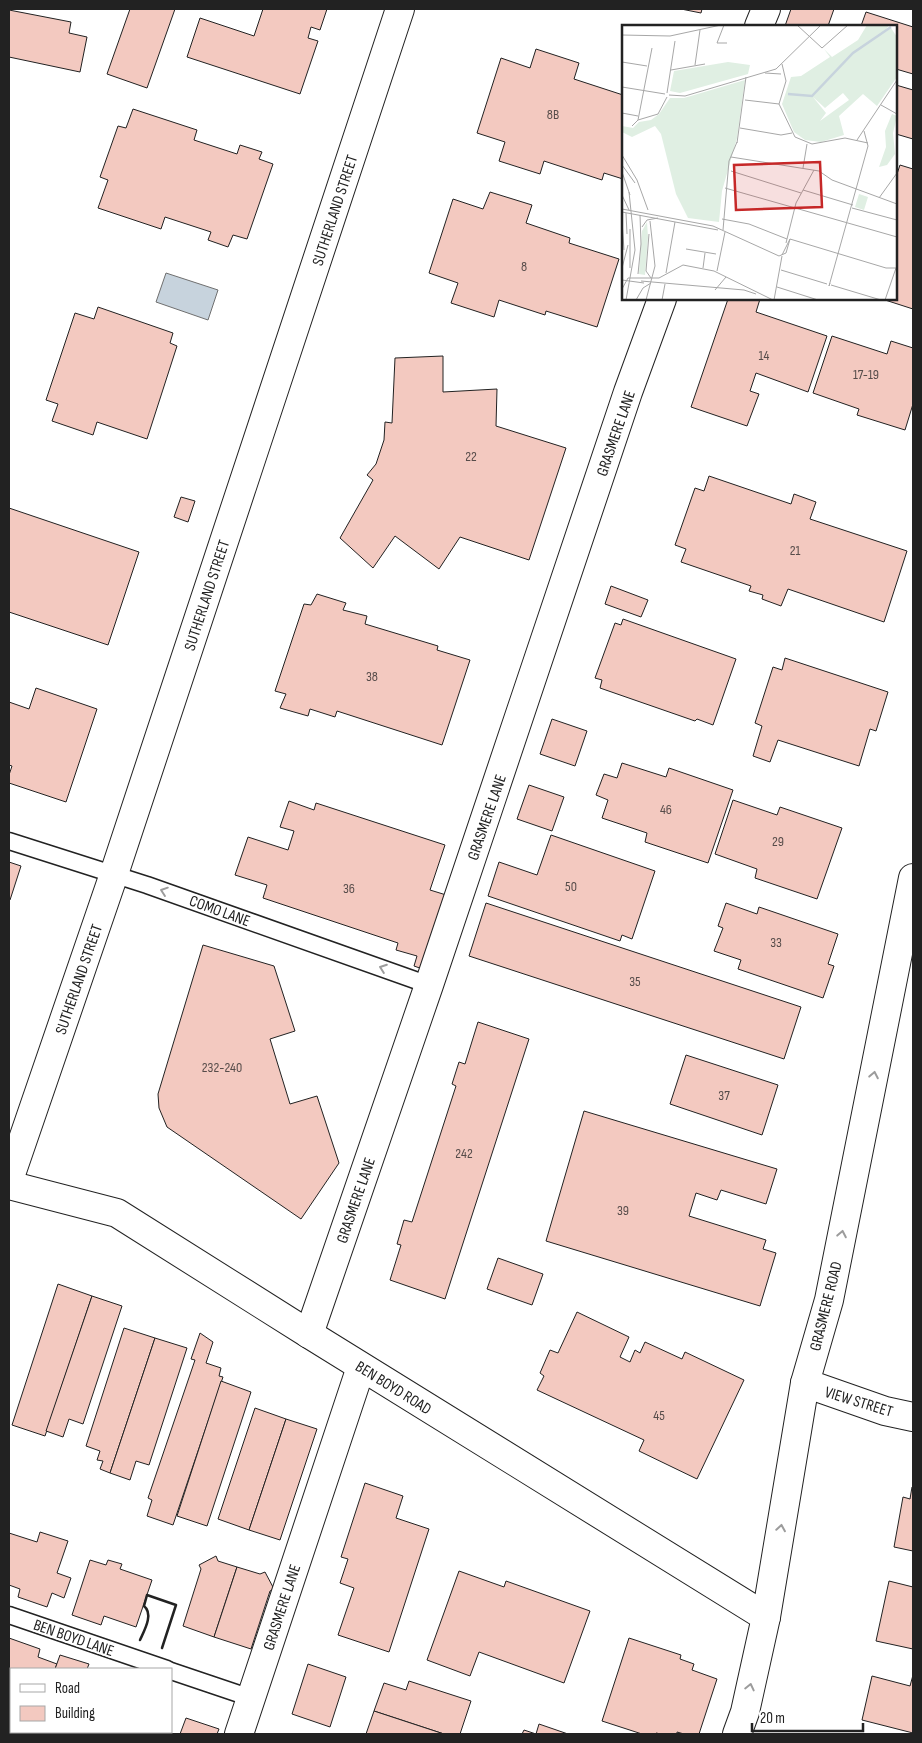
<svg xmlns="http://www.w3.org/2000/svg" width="922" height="1743" viewBox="0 0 922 1743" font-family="'Sofia Sans Condensed',sans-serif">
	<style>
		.water { fill: #c7d3dd; stroke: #6f6f6f }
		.building { fill: #f3c9c0; stroke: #222 }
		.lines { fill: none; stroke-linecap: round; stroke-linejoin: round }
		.service-casing { stroke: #222; stroke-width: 19 }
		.minor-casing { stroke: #222; stroke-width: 30 }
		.service { stroke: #fff; stroke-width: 16 }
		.minor { stroke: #fff; stroke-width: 28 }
		.wall { stroke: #222; stroke-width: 2.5 }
		.oneway { stroke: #9c9c9c }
		.labels { text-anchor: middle; stroke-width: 4; stroke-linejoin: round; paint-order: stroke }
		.number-label { font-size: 14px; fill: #564c4a }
		.street-label { font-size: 16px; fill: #222; stroke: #fff }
		.inset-river { fill: none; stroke: #c7d3dd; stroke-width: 2.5 }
		.inset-road { fill: none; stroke: #a7a7a7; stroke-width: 1 }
		.view { fill: #c62828; fill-opacity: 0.15; stroke: #c62828; stroke-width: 2.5 }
		.inset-edge { fill: none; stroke: #222; stroke-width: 2.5 }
	</style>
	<rect width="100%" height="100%" fill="#fff"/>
	<polygon class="water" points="166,273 218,290 208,320 156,302"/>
	<g class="building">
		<polygon points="130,9 175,9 147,88 107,74"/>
		<polygon points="263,9 327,9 320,30 311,27 308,38 318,41 300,94 187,57 200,18 254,36"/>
		<polygon points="681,9 702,9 701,13"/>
		<polygon points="791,9 834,9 828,26 785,26"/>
		<polygon points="9,10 71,22 69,33 87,37 80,72 9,57"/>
		<polygon points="866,12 913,27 913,74 896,69 896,26 861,26"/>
		<polygon points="536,49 579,63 574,79 623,95 623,179 604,173 602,180 544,161 540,174 499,161 505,142 477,133 501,58 530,68"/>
		<polygon points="896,85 913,90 913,139 896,134"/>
		<polygon points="133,109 197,130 194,140 237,154 240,145 262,152 259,159 273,164 247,239 233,235 228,247 208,240 211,232 165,217 161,229 98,208 108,180 100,177 118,126 126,128"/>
		<polygon points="900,165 913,169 913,309 882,299 896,299 896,177"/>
		<polygon points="490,192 532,205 526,223 570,238 569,243 619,259 597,327 546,311 545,315 499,300 494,317 451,303 458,283 429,273 453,199 483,209"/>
		<polygon points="728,299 760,299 756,312 827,336 808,392 756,373 750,391 759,394 747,426 691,407"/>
		<polygon points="98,307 173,333 170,343 177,346 147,439 97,422 93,435 52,421 58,404 46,400 75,313 94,319"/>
		<polygon points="832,336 887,354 891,341 913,348 913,404 905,430 857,415 859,409 813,393"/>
		<polygon points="443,356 443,392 497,389 496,426 566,448 529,560 460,537 439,569 395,536 373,568 340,538 373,480 367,475 376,464 384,440 385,422 392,423 395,358"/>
		<polygon points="709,476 791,504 794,494 816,502 810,519 907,551 884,622 788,589 781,606 762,599 763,595 749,591 751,586 681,562 686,549 675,545 695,488 704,491"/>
		<polygon points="181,497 195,501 188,522 174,517"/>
		<polygon points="9,508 139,552 108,645 9,612"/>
		<polygon points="611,586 648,600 641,617 605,604"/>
		<polygon points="317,594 346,603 343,610 367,616 365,624 438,646 437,650 470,660 442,745 337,711 335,717 310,709 308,716 280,708 286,694 275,691 304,604 311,605"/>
		<polygon points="623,619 736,659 713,725 697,719 695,721 600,688 602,680 595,678 615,623 621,625"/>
		<polygon points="785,658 888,692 876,731 870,729 859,766 778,740 770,762 753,756 762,726 755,723 773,667 782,670"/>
		<polygon points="36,688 97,709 66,802 9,783 9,775 12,766 9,765 9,702 29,709"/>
		<polygon points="552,719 587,731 575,766 540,754"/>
		<polygon points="622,763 666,777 669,768 733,790 708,863 645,842 647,833 602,818 608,800 596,795 604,774 617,778"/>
		<polygon points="529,785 564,797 552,831 517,819"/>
		<polygon points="733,800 777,815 780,807 842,828 817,899 755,878 757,869 715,854"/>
		<polygon points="289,801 314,810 316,803 445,845 430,890 456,898 431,972 414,966 417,956 396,950 398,943 263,898 267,885 235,875 248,837 288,850 294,831 280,827"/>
		<polygon points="551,835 655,871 632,939 622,935 620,941 488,896 499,862 537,875"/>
		<polygon points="9,862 21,866 10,900 9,900"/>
		<polygon points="486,903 801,1007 784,1059 469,956"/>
		<polygon points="726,903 757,914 759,907 838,934 828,964 834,966 823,998 738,969 741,960 714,951 723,928 718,926"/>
		<polygon points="203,945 274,966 295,1031 270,1039 290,1104 317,1096 339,1163 301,1219 167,1127 159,1108 158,1094"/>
		<polygon points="478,1022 529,1039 445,1299 390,1280 401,1245 397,1244 404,1220 412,1222 456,1086 452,1084 459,1062 465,1064"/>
		<polygon points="686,1055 778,1085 762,1135 670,1104"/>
		<polygon points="584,1111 777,1169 766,1204 721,1190 717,1200 696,1193 689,1216 766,1240 763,1249 776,1253 760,1306 546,1241"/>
		<polygon points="498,1258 543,1274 532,1305 487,1289"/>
		<polygon points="58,1284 92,1296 45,1436 12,1425"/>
		<polygon points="92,1296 122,1306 83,1424 69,1419 63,1437 46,1431"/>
		<polygon points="577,1312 629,1337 620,1357 630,1362 635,1350 640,1353 645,1342 682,1359 685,1352 744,1380 697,1479 639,1451 644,1440 537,1390 544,1376 540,1373 550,1350 558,1353"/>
		<polygon points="124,1328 155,1338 110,1473 100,1469 103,1461 97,1460 100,1451 86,1446"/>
		<polygon points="200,1333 213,1342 206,1363 221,1368 219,1376 223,1377 173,1525 147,1516 152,1500 148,1498 195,1360 191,1359"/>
		<polygon points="155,1338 187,1348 149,1465 136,1461 130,1480 110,1473"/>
		<polygon points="221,1381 251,1392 207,1526 177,1516"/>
		<polygon points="255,1408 286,1419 249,1530 218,1519"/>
		<polygon points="286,1419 317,1429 280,1540 249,1530"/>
		<polygon points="365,1483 403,1496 396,1518 429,1529 389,1652 338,1635 354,1588 340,1583 348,1559 341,1557"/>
		<polygon points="912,1487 913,1487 913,1551 894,1547 903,1497 910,1499"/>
		<polygon points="40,1532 68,1541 57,1573 71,1578 64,1598 52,1593 47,1607 18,1597 20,1589 9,1585 9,1533 37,1542"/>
		<polygon points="216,1556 218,1561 237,1567 214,1637 183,1626 201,1569 199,1565"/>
		<polygon points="90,1560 106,1565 108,1560 122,1564 120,1569 152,1580 136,1627 104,1616 101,1625 72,1615"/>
		<polygon points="237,1567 260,1574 265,1572 274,1589 270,1591 251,1649 214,1637"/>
		<polygon points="459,1571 504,1587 506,1581 590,1611 564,1683 479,1652 470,1676 427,1660"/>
		<polygon points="889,1581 913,1587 913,1649 876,1641"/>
		<polygon points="9,1638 40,1649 38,1657 57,1664 55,1669 11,1669 11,1694 9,1693"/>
		<polygon points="629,1638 681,1655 680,1659 694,1664 692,1670 717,1679 699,1734 684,1734 677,1732 677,1734 661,1734 656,1733 655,1734 642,1734 602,1721"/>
		<polygon points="60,1655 89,1664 87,1669 55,1669"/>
		<polygon points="308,1664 346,1677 330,1727 292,1714"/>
		<polygon points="913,1675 913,1733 862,1720 872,1676 910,1686"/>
		<polygon points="409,1681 471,1701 460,1734 444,1734 374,1711 384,1683 406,1690"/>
		<polygon points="9,1701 11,1702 11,1732 44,1732 43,1734 9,1734"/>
		<polygon points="374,1711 444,1734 366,1734"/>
		<polygon points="186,1718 219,1729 217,1734 180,1734"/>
		<polygon points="539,1724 568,1734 522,1734 524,1730 536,1734"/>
	</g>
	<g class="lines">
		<defs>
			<g id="service">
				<polyline points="9,841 147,885 429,985"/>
				<polyline points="9,1615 167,1669"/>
				<polyline points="171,1671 251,1698"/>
			</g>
			<g id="minor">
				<polyline points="759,26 766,9"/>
				<polyline points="9,1180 114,874 400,9"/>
				<polyline points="9,1185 117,1213 309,1334 766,1617"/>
				<polyline points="309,1334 429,985 628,392 662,299"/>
				<polyline points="805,1383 885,1411 913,1417"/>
				<polyline points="239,1734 361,1367"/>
				<polyline points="737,1734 745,1712 766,1617 805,1383 829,1300 913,878"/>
			</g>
		</defs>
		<use href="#service" class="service-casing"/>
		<use href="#minor" class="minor-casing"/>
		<use href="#service" class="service"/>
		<use href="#minor" class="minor"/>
		<path class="wall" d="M140,1640C144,1631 154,1614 144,1606L147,1595L176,1605L162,1648"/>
	</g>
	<defs><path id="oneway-chevron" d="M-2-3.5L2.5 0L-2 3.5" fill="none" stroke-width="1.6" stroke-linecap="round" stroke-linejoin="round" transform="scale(1.25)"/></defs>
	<g class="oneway">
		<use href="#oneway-chevron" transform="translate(164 891) rotate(-161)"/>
		<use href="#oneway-chevron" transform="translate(383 968) rotate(-160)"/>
		<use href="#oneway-chevron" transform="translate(874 1075) rotate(-79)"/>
		<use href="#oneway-chevron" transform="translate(842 1234) rotate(-79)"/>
		<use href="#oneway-chevron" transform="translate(781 1528) rotate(-81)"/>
		<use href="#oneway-chevron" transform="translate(750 1687) rotate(-77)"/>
	</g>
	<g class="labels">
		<g class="number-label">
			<text x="553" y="119">8B</text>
			<text x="524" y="271">8</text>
			<text x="764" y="360">14</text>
			<text x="866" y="379">17-19</text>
			<text x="471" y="461">22</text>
			<text x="795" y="555">21</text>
			<text x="372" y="681">38</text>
			<text x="666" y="814">46</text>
			<text x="778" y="846">29</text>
			<text x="571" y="891">50</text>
			<text x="349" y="893">36</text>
			<text x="776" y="947">33</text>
			<text x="635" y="986">35</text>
			<text x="222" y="1072">232-240</text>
			<text x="724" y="1100">37</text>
			<text x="464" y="1158">242</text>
			<text x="623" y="1215">39</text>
			<text x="659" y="1420">45</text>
		</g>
		<g class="street-label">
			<text transform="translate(334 210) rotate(-72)" y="6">SUTHERLAND STREET</text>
			<text transform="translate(615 433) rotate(-71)" y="6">GRASMERE LANE</text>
			<text transform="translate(206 595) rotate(-72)" y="6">SUTHERLAND STREET</text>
			<text transform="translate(486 817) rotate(-71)" y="6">GRASMERE LANE</text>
			<text transform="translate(220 910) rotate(20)" y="6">COMO LANE</text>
			<text transform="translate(78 979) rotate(-71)" y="6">SUTHERLAND STREET</text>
			<text transform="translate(355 1200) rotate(-71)" y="6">GRASMERE LANE</text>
			<text transform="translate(825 1306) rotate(-76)" y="6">GRASMERE ROAD</text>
			<text transform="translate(394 1387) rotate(32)" y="6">BEN BOYD ROAD</text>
			<text transform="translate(859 1401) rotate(17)" y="6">VIEW STREET</text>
			<text transform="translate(281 1607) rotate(-72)" y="6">GRASMERE LANE</text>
			<text transform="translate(74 1637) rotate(19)" y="6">BEN BOYD LANE</text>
		</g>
	</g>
	<g transform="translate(622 25)">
		<rect width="275" height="275" fill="#fff"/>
		<path d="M245,0H267L262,8L269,3L275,12V52L255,81L241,69L217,91L222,110L199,117L183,115L172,107L160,79L169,52L179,51L208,32L202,24L210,32L236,15ZM221,68L227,75L198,96L204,88L191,72L203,83ZM106,37L128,40L126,49L58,68L48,66L52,46ZM123,55L115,113L100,166L97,197L66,193L54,169L39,109L33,101L10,112L0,107V101L11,103L17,97L29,95L37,89L48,73H62ZM270,89L275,91L271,108L273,129L265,140L257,142L264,122L263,106ZM237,169L246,172L242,185L233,182ZM25,197L26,212L23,250L17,249L20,206Z" fill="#e0efe3" fill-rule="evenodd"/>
		<path class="inset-river" d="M166,69L190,71L231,28L269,2"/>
		<path class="inset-road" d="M102,0L95,18H105M175,0L200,23L226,0M0,10L48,11L99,0M0,37L25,41M160,39L164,56L157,79L173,112L190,119L223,113L246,118M73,40L78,5M49,45L83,39M143,48L159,49M0,62L43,69M45,68L53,16M47,70L63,71L154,44L199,0M123,75L157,79M259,80L275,89M0,88L16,91M16,95L30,23M10,101L16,95L36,89L45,72M118,103L159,110L170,108M235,115L275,55M115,118L124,52M0,130L15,155L26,185M109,132L197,146L210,155L275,179M0,140L13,158M181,143L185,119M109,146L179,168M0,147L8,170M103,163L275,212M181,165L231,180M0,170L7,185M257,173L275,148M230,183L275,195M0,184L91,201L157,231L164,228L168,214M0,187L96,205M4,188L5,209M100,194L127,199L165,214M0,196L2,225M20,202L25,195L36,193M101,205L107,136L115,117M27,209L24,246L29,253M168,214L264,243H275M164,218L174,178L192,145M64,224L94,229M160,230L168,214M0,243L6,220M8,243V204M81,243L83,228M159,245L205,259M95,246L103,207M44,248L53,197M16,249L19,219L18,190M0,255L22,258M19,256L122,265L134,269M208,258L207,261L246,121L242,106M209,260L259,275M155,262L196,275M0,264L6,253H37L61,240L92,246L151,275M93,265L104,252M4,275L13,225L7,167M14,275L21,263L29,258M24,275L33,241L28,196M40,275L43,259M152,275L160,231M263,275L274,243"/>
		<path class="view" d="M198,137L200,182L114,185L112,140Z"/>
		<rect width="275" height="275" class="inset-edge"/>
	</g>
	<rect width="922" height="1743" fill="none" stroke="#222222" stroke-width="20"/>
	<rect x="10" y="1668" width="162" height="65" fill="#ffffff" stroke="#a7a7a7"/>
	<rect x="20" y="1684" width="25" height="8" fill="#ffffff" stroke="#a7a7a7"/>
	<text x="55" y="1693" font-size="15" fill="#222222">Road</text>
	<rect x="20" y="1706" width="25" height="15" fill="#f3c9c0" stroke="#a7a7a7"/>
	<text x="55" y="1718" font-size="15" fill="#222222">Building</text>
	<path d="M752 1723v8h111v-8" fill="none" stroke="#222222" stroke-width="2.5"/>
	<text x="760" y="1723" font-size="15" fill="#222222" stroke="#ffffff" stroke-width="4" paint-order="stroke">20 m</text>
</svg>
